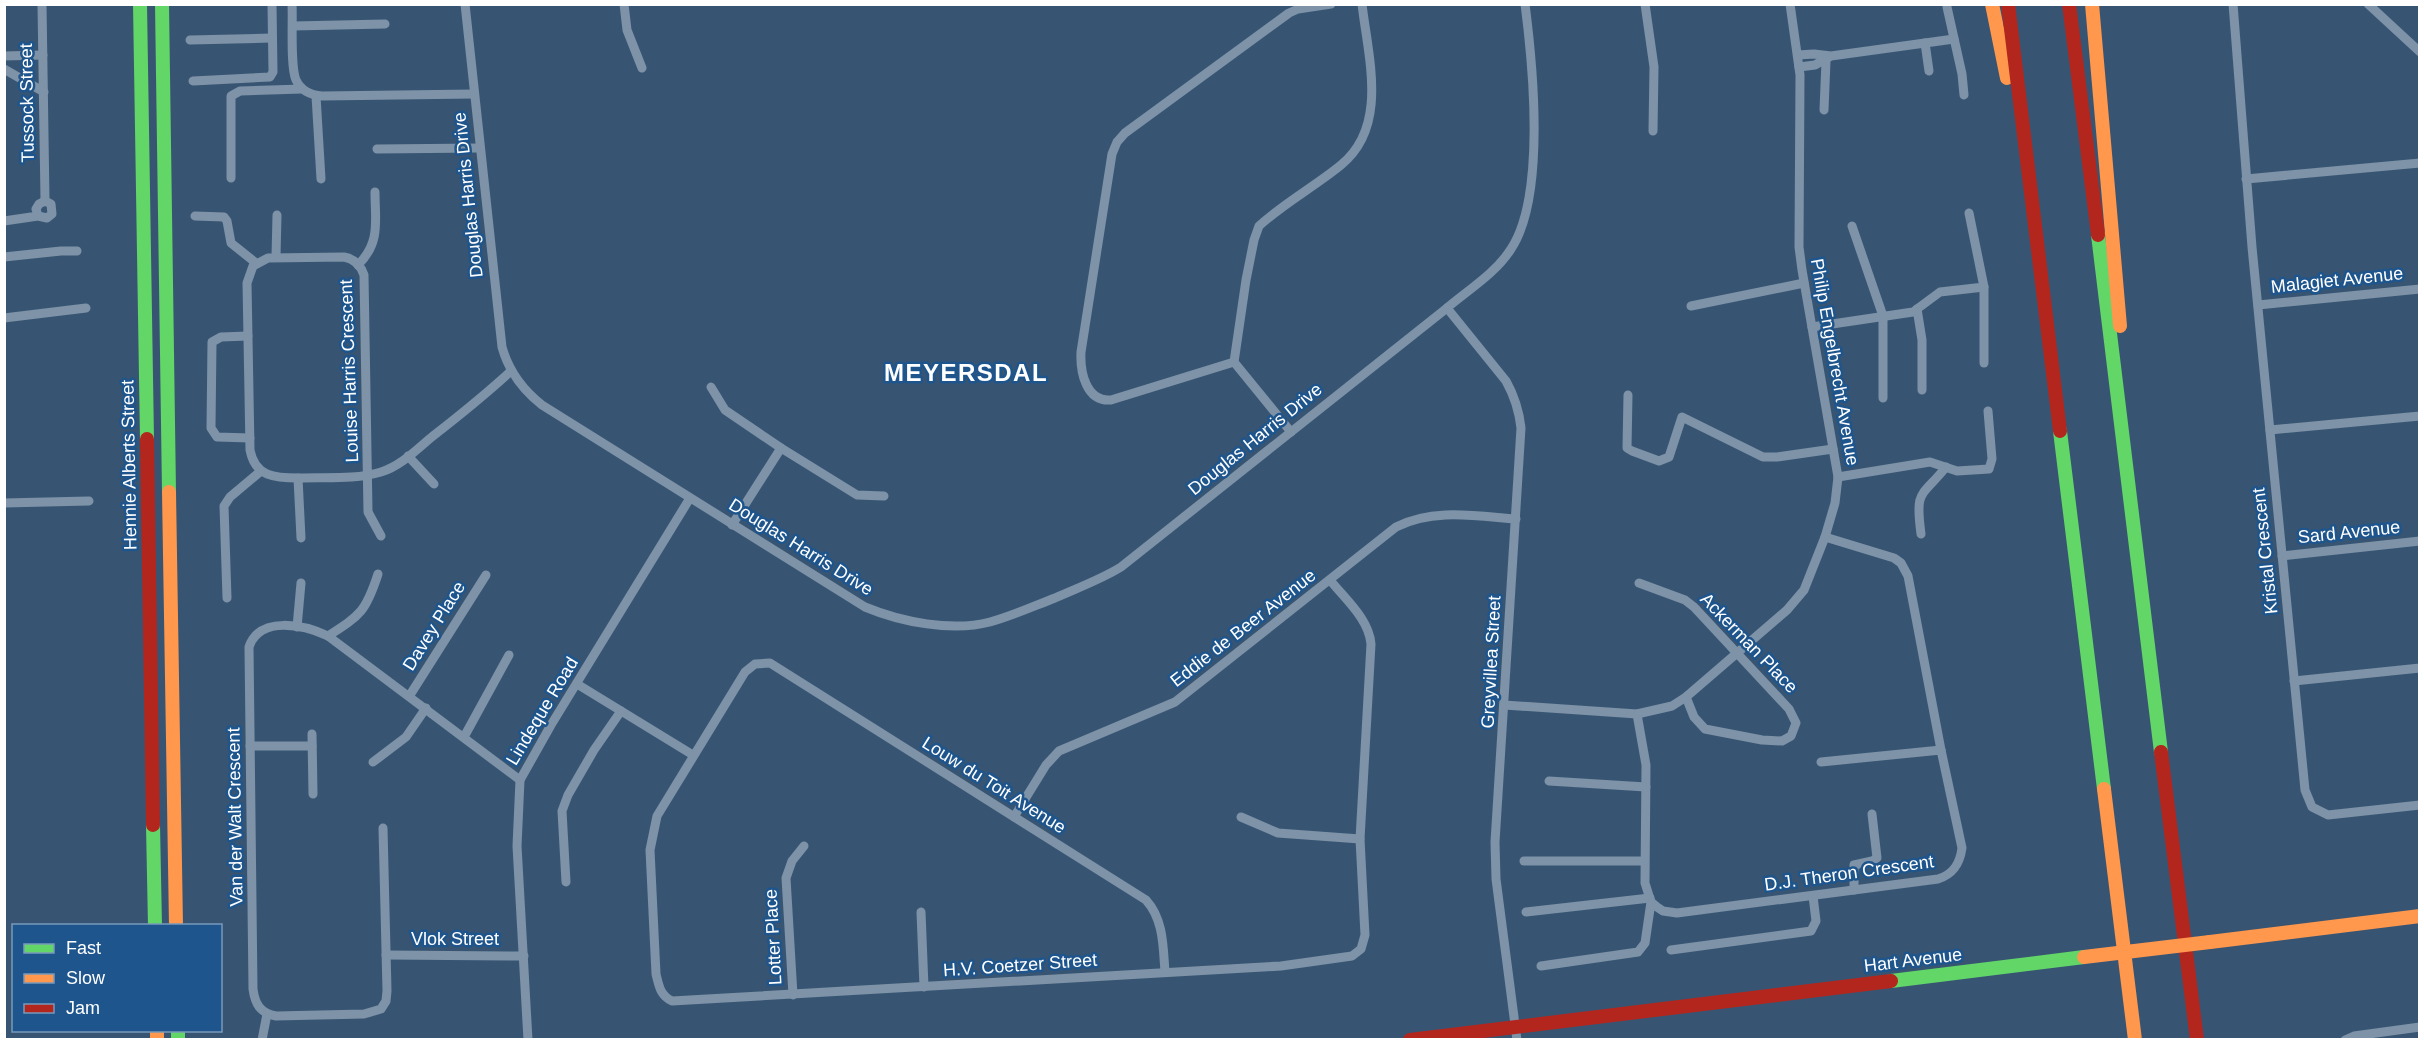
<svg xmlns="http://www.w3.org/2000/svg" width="2424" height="1044" viewBox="0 0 2424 1044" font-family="Helvetica,sans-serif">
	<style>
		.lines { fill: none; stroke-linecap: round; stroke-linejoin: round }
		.street { stroke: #7e93a7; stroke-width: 9 }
		.fast { stroke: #63d668; stroke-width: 14 }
		.slow { stroke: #ff974d; stroke-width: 14 }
		.jam { stroke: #b3261e; stroke-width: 14 }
		.slow-bridge { stroke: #ff974d; stroke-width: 14 }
		.labels { text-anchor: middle; stroke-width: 5; stroke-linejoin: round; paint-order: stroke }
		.street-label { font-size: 18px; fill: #fff; stroke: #1e558c }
		.district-label { font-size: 24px; font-weight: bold; letter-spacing: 1.5px; fill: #fff; stroke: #1e558c }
	</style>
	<rect width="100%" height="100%" fill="#375573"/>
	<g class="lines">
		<g class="street">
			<polyline points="42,4 45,201"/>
			<path d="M292,4C293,22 290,66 296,80C301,91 311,95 322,96L474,94"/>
			<path d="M465,4L502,347C509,372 523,390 542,405L865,607C901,622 952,632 990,622C1012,616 1034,606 1055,598C1077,588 1100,580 1121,567L1447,308C1468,290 1496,273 1511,249C1546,196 1533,66 1525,4"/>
			<polyline points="624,4 627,30 642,68"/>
			<polyline points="1645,4 1654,67 1653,131"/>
			<polyline points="2233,4 2252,247 2305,790 2312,807 2328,815 2420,805"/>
			<polyline points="2368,4 2420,52"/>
			<polyline points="1947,7 1962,74 1964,95"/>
			<polyline points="293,26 385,24"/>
			<polyline points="190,40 272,38"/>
			<polyline points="1925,43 1929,71"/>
			<polyline points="1798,55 1814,54 1831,56 1954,39"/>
			<polyline points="4,56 43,55"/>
			<polyline points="1799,67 1815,65 1829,57"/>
			<polyline points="4,69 44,92"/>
			<polyline points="193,81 270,77 273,72 272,4"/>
			<polyline points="316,96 321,179"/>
			<polyline points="1824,110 1826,61"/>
			<polyline points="377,149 480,148"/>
			<polyline points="231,178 231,96 240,91 302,89"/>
			<polyline points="2246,179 2420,163"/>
			<polyline points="195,216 224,217 227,221 231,243 256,263"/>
			<polyline points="4,221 38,216 47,218 52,214 51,204 45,201 39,204 36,209 38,216"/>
			<polyline points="1852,226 1883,316 1883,398"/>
			<polyline points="4,257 61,251 77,251"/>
			<polyline points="276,257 277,215"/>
			<path d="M358,265C381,242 375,221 375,192"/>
			<polyline points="1984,287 1984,363"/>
			<polyline points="2258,305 2420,289"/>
			<polyline points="1691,306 1804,283"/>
			<path d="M1447,308L1506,381C1515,397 1519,410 1521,428L1495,842L1496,879L1517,1040"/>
			<polyline points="1917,309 1922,340 1922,390"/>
			<polyline points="4,318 86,308"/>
			<polyline points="1812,327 1913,312 1940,292 1984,287 1969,213"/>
			<polyline points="248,336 221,337 212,342 211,428 217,437 250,438"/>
			<path d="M1234,362L1111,400C1086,402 1080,372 1081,352L1112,154L1117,142L1125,133L1289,13L1298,9L1331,4"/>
			<polyline points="711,387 725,410 781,448 732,525"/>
			<polyline points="1628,395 1627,448 1632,451 1659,461 1669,457 1682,417 1763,457 1777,457 1833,449"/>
			<polyline points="2270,430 2420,416"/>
			<path d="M1291,432L1234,362L1246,280L1254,240L1259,226C1284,203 1314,187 1341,165C1389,126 1368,57 1362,4"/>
			<polyline points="781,448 857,495 884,496"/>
			<polyline points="408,456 434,484"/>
			<polyline points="1838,477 1930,462 1957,471 1989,469 1992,459 1988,411"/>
			<polyline points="298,478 301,538"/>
			<polyline points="4,503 89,501"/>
			<path d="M1921,534C1915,489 1921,498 1946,467"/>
			<path d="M381,536L368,512L364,275C361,266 355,259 344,257L268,258L253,266L247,283L250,450C255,477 275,478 299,478C326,477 355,480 381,472C401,466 417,449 433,436C460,415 486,394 511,371"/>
			<polyline points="2282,556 2420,541"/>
			<polyline points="1639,583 1685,600 1694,607 1789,709 1796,723 1791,736 1782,741 1762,740 1705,729 1694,717 1686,697"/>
			<polyline points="227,598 224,506 230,497 261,471"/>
			<polyline points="297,627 301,583"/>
			<path d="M328,636C361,615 366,611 378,574"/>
			<polyline points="2294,681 2420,668"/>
			<polyline points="577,684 693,755"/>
			<polyline points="410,695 486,575"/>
			<polyline points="1504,705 1637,714 1672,706 1686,697 1787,610 1804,590 1825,537 1835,503 1838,477 1802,270 1799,247 1800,75 1790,4"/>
			<path d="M1637,714L1646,765L1645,883L1651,902L1657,907L1663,911L1677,913L1938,879C1954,874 1960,863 1962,848L1941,750L1908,576L1901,563L1894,558L1825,537"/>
			<polyline points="312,734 313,794"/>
			<polyline points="464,737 509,655"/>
			<polyline points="250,746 312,746"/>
			<polyline points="373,762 406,737 426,708"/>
			<polyline points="1821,762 1941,750"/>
			<polyline points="1549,781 1646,787"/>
			<path d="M1014,817L1046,765L1059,751L1175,702L1396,527C1433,508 1476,516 1516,519"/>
			<polyline points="1241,817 1278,833 1360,839"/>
			<path d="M383,828L387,991L386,1001L381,1009L364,1014L276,1016C260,1013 255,1004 253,989L249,647C260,615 304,625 328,636L520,780"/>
			<polyline points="1524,861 1644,861"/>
			<polyline points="566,882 562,811 568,795 594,750 621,711"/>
			<polyline points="1854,890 1854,865 1872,861 1877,858 1872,814"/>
			<polyline points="921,912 924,987"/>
			<polyline points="1526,912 1650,898"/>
			<polyline points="1671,950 1811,931 1816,921 1813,896"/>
			<polyline points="386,955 524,956"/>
			<polyline points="1541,966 1638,952 1645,943 1651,902"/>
			<path d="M1165,972C1163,947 1164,920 1146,900L770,663L755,664L745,672L657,816L650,850L656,974C659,986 660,995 672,1001L1281,966L1352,956L1361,949L1365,935L1360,839L1371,644C1369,619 1345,599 1330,580"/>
			<polyline points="793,995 786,878 792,861 804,846"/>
			<polyline points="262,1040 267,1014"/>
			<polyline points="528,1040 517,846 520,780 551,725 690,498"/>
			<polyline points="2345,1040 2354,1036 2420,1027"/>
		</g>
		<g class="fast">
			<polyline points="140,4 147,439"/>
			<polyline points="162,4 169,492"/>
			<polyline points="2098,235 2161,752"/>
			<polyline points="2060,431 2104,789"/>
			<polyline points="153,825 155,926"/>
			<polyline points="1891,981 2084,957"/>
			<polyline points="178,1030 178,1040"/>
		</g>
		<g class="slow">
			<polyline points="1992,4 2007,78"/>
			<polyline points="2092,4 2120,326"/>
			<polyline points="169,492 176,926"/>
			<polyline points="2104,789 2135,1040"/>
			<polyline points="2210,942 2420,916"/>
			<polyline points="157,1030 157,1040"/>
		</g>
		<g class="jam">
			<polyline points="2008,4 2060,431"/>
			<polyline points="2069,4 2098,235"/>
			<polyline points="147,439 153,825"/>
			<polyline points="2161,752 2197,1040"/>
			<polyline points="1410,1040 1891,981"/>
		</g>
		<polyline class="slow-bridge" points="2084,957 2210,942"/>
	</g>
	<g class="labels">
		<g class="street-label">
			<text transform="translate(27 103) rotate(-91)" y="6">Tussock Street</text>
			<text transform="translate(468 195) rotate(-96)" y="6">Douglas Harris Drive</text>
			<text transform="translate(2337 280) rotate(-6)" y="6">Malagiet Avenue</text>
			<text transform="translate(1835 362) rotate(80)" y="6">Philip Engelbrecht Avenue</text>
			<text transform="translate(349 371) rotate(-92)" y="6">Louise Harris Crescent</text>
			<text transform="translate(1255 439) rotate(-39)" y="6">Douglas Harris Drive</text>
			<text transform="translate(129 465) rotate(-91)" y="6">Hennie Alberts Street</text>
			<text transform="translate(2349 532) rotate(-6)" y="6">Sard Avenue</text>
			<text transform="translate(801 547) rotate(32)" y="6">Douglas Harris Drive</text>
			<text transform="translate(2265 551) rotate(-96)" y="6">Kristal Crescent</text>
			<text transform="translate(434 626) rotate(-58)" y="6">Davey Place</text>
			<text transform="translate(1243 628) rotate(-38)" y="6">Eddie de Beer Avenue</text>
			<text transform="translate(1749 643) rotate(46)" y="6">Ackerman Place</text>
			<text transform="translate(1491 662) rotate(-87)" y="6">Greyvillea Street</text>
			<text transform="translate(542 711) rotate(-59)" y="6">Lindeque Road</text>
			<text transform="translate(994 785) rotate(32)" y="6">Louw du Toit Avenue</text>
			<text transform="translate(235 817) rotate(-91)" y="6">Van der Walt Crescent</text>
			<text transform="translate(1849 873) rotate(-8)" y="6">D.J. Theron Crescent</text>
			<text transform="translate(773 937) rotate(-93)" y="6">Lotter Place</text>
			<text x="455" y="945">Vlok Street</text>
			<text transform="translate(1913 960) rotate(-7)" y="6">Hart Avenue</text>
			<text transform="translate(1020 965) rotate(-4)" y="6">H.V. Coetzer Street</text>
		</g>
		<g class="district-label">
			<text x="966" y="381">MEYERSDAL</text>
		</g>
	</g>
	<rect width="2424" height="1044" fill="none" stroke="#ffffff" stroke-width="12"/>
	<rect x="12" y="924" width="210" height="108" fill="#1e558c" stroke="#7899ba" stroke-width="1.5"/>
	<rect x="24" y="944" width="30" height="9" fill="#63d668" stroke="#7899ba" stroke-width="1.5"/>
	<text x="66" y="954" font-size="18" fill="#ffffff">Fast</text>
	<rect x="24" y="974" width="30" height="9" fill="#ff974d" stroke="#7899ba" stroke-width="1.5"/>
	<text x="66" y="984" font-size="18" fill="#ffffff">Slow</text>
	<rect x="24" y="1004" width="30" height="9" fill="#b3261e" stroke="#7899ba" stroke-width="1.5"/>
	<text x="66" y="1014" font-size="18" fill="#ffffff">Jam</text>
</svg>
